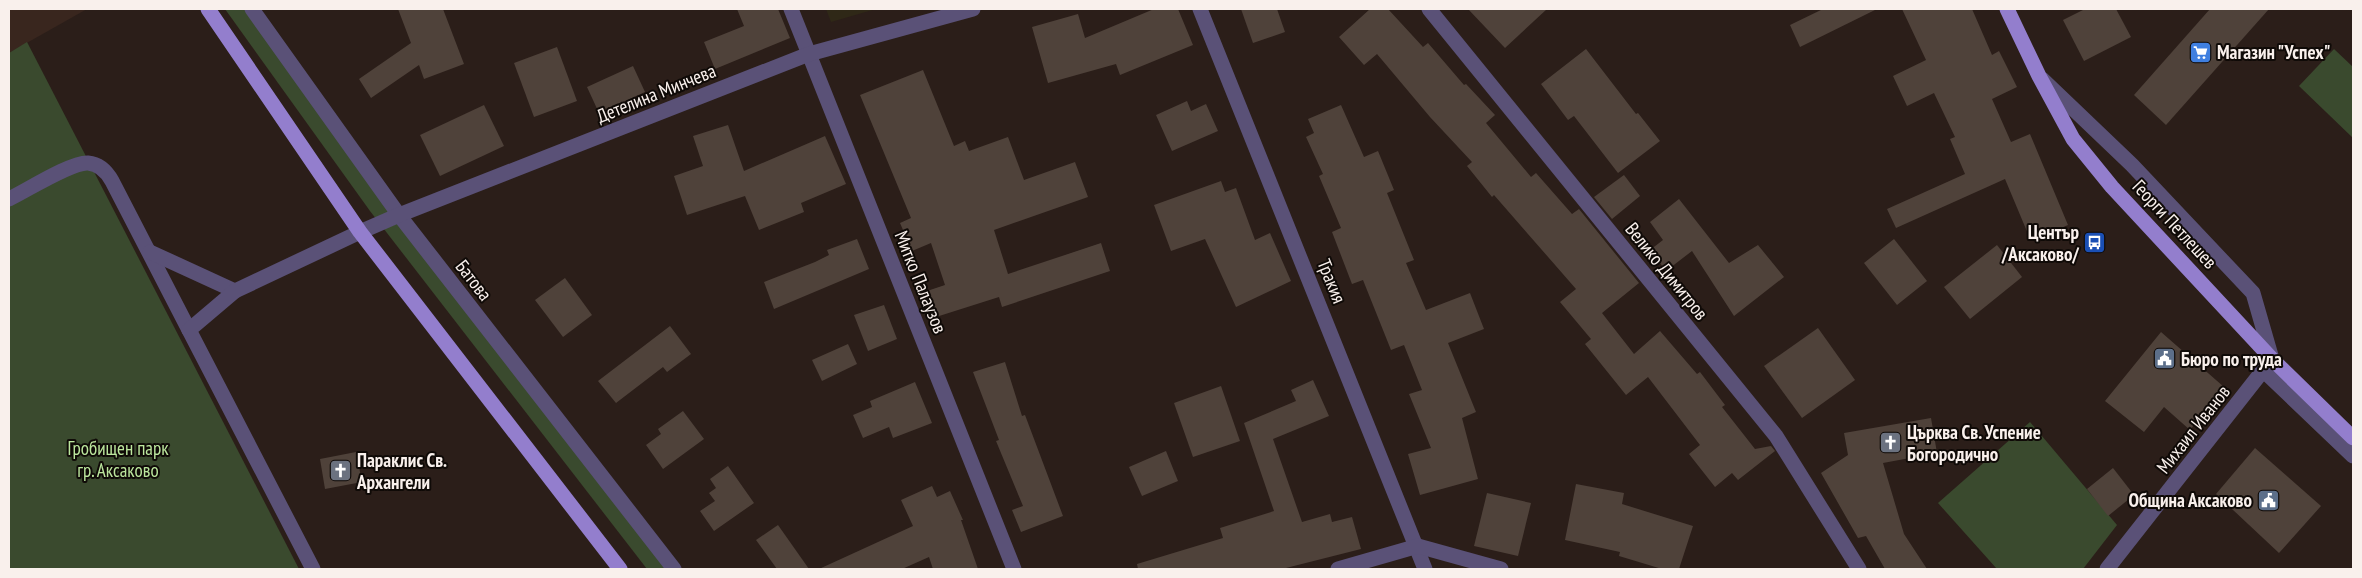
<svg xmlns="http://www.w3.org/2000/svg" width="2362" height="578" viewBox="0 0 2362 578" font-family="'PT Sans Narrow',sans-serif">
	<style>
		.built { fill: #39261e }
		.education { fill: #2f2817 }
		.green { fill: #3a4a2e }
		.building { fill: #4f423a }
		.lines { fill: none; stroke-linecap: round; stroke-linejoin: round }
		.minor { stroke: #5a5177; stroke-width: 15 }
		.major { stroke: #937ecd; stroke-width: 15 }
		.labels { text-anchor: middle; stroke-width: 4; stroke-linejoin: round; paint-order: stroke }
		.poi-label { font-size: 19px; font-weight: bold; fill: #f9f0ec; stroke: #0f0a07; text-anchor: start }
		.street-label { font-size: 19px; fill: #f9f0ec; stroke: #0f0a07 }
		.park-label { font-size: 19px; fill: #bce79e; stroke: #0f0a07 }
	</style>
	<rect width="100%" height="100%" fill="#2b1e19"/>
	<polygon class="built" points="9,9 87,9 9,53"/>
	<polygon class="education" points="826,9 876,9 831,22"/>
	<g class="green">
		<polygon points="225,9 252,9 674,569 647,569 370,211"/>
		<polygon points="27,42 299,569 9,569 9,53"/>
		<polygon points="2334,49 2353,67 2353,138 2299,86"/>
		<polygon points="2030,422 2117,525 2083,569 1997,569 1938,503"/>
	</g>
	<g class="building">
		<polygon points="398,9 443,9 464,64 424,79 419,65 371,98 359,79 411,43"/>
		<polygon points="737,9 778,9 790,38 715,69 704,42 744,26"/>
		<polygon points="1154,9 1178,9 1193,45 1120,75 1116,64 1048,83 1032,27 1078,14 1085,38"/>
		<polygon points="1241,9 1277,9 1285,32 1253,43"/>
		<polygon points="1370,9 1388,9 1423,47 1428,43 1464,85 1466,84 1495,115 1486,123 1531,177 1536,173 1572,214 1579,209 1639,283 1602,313 1634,354 1660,331 1697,374 1700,372 1725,405 1722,407 1755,449 1771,446 1775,451 1738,480 1732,473 1715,487 1689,454 1700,445 1648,377 1626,395 1585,344 1591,339 1560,302 1576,289 1494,195 1492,197 1467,166 1472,162 1430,117 1377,54 1364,65 1339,37"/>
		<polygon points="1468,9 1547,9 1505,48"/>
		<polygon points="1823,9 1877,9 1800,47 1790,25"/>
		<polygon points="1902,9 1972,9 1992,55 1999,51 2017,87 1992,99 2011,142 2030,134 2068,225 2031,241 2005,179 1896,228 1887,209 1965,174 1950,139 1955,137 1934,93 1907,106 1893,76 1926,60"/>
		<polygon points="2085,9 2116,9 2131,37 2084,61 2063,20"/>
		<polygon points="2210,9 2269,9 2166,125 2134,95"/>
		<polygon points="557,47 577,101 534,117 514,63"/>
		<polygon points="1586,49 1636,114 1638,113 1660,141 1618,173 1574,116 1568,120 1541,84"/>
		<polygon points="633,66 645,92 599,113 587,87"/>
		<polygon points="923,70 954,146 965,141 969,151 1008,137 1024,180 1075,162 1088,197 994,230 1008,274 1101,243 1110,271 1002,307 999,297 936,317 927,291 945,285 931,243 912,251 900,223 911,218 860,95"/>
		<polygon points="1187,101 1191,111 1206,104 1218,131 1172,151 1156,115"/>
		<polygon points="484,105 504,146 440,176 420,135"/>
		<polygon points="1341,105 1364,157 1378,151 1394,190 1387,193 1414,260 1406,263 1426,310 1470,293 1484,329 1448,343 1476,412 1462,418 1478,479 1420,495 1408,454 1431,448 1409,394 1422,390 1404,345 1391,350 1363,280 1352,284 1332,232 1341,228 1319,176 1323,174 1306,137 1314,133 1308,119"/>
		<polygon points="728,125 744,171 825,136 846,184 801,203 804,212 759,230 745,196 687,215 674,176 703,166 693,136"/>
		<polygon points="1624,175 1640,196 1612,219 1594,197"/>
		<polygon points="1221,181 1225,192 1236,188 1255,240 1270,233 1291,281 1236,307 1205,239 1171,251 1154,205"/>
		<polygon points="1679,199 1729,263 1758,245 1784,277 1734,316 1692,251 1666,271 1650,250 1663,240 1650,222"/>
		<polygon points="857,239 869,269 774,309 764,282 815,262 829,255 827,250"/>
		<polygon points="1894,239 1927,281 1897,305 1864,263"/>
		<polygon points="1997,245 2022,277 1970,319 1944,287"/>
		<polygon points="565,278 592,315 563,337 535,300"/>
		<polygon points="884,305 897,339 868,351 854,315"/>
		<polygon points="670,326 691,354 667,372 663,367 616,403 598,381"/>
		<polygon points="1818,328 1855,380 1802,418 1764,366"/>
		<polygon points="2161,332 2224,387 2190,430 2164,407 2144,432 2105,401"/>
		<polygon points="848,344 857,364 822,381 812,360"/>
		<polygon points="1005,362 1022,416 1025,415 1063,516 1021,532 1012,510 1023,506 996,441 999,440 973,372"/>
		<polygon points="1313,380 1329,416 1273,439 1302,522 1330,514 1332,522 1352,517 1361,549 1282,569 1138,569 1137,564 1223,538 1220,528 1274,511 1244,423 1296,401 1291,390"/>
		<polygon points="915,382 932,423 893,438 889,427 863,438 853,415 872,407 870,401"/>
		<polygon points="1221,386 1240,441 1193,457 1174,403"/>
		<polygon points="683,411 704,439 663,469 646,445 661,434 658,429"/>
		<polygon points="1931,418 1937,453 1883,463 1904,534 1927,569 1885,569 1866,536 1858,538 1821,473 1848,455 1844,433"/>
		<polygon points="2255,448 2321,506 2279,553 2216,494"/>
		<polygon points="1166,451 1178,481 1142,496 1129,467"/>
		<polygon points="356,452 362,482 325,489 320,459"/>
		<polygon points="728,466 754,503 714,531 700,511 715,501 709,493 716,488 710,479"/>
		<polygon points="2113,468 2134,495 2108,516 2087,489"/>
		<polygon points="1576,484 1624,493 1622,504 1693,526 1679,569 1662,569 1619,556 1620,552 1565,540"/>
		<polygon points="932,486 937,497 950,491 963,520 961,520 978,569 933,569 929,557 902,569 819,569 913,526 901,500"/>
		<polygon points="1487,493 1531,503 1518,556 1474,546"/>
		<polygon points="778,525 809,569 777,569 756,540"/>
	</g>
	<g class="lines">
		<g class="minor">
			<polyline points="252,9 399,215 674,569"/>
			<polyline points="791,9 1014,569"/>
			<polyline points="1200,9 1425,569"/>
			<polyline points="1429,9 1776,436 1859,569"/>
			<polyline points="2042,79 2132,165 2253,293 2272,359 2107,569"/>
			<path d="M9,199C26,191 71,162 88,163C100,164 107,172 112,181L189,330"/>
			<polyline points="150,252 235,291"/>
			<polyline points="2264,371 2353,456"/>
			<polyline points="313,569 189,330 235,291 360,232 399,215 809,54 973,9"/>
			<polyline points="1338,569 1418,546 1501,569"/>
		</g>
		<g class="major">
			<polyline points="208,9 360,232 620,569"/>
			<polyline points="2007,9 2039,76 2073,139 2112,187 2272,359 2353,438"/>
		</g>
	</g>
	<defs>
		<symbol id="supermarket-square" viewBox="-11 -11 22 22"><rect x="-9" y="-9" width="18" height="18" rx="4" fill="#3f7fe0" stroke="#0f0a07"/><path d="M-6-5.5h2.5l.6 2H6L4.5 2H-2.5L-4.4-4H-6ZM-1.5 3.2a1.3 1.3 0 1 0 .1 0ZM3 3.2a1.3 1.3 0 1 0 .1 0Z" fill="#fff"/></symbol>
		<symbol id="bus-square" viewBox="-11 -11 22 22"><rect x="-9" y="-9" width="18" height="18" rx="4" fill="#1a4fb4" stroke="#0f0a07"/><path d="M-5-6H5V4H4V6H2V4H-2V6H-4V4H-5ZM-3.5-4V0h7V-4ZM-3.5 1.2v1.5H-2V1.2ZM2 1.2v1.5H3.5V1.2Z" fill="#fff"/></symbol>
		<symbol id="civic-square" viewBox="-11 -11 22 22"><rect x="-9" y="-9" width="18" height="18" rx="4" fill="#5c6f8a" stroke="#0f0a07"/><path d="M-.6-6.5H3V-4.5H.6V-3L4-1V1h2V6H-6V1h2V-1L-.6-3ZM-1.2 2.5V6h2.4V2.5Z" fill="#fff"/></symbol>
		<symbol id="church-square" viewBox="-11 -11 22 22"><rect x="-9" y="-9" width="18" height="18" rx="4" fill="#6b7280" stroke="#0f0a07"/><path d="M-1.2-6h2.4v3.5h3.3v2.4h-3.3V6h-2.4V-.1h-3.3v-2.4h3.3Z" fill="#fff"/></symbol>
	</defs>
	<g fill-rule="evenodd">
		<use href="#supermarket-square" x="2188" y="40" width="25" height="25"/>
		<use href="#bus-square" x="2082" y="230" width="25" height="25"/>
		<use href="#civic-square" x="2152" y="346" width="25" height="25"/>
		<use href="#church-square" x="1878" y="430" width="25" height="25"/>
		<use href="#church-square" x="328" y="458" width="25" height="25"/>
		<use href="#civic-square" x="2256" y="488" width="25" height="25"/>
	</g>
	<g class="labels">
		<g class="poi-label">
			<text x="2217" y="59">Магазин "Успех"</text>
			<text x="2079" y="239" text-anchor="end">Център<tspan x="2079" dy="22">/Аксаково/</tspan></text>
			<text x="2181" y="366">Бюро по труда</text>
			<text x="1907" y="439">Църква Св. Успение<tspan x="1907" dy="22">Богородично</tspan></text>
			<text x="357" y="467">Параклис Св.<tspan x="357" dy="22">Архангели</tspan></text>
			<text x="2252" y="507" text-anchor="end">Община Аксаково</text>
		</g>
		<g class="street-label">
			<text transform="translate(656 93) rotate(-22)" y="7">Детелина Минчева</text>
			<text transform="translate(2175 224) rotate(47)" y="7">Георги Петлешев</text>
			<text transform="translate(1667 271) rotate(51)" y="7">Велико Димитров</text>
			<text transform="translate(474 280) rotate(52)" y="7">Батова</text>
			<text transform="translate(1332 281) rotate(68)" y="7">Тракия</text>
			<text transform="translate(921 282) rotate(68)" y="7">Митко Палаузов</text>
			<text transform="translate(2193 429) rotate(-52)" y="7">Михаил Иванов</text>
		</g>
		<g class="park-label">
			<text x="118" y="455">Гробищен парк<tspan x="118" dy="22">гр. Аксаково</tspan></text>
		</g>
	</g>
	<rect width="2362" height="578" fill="none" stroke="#f9f0ec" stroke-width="20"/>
</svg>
